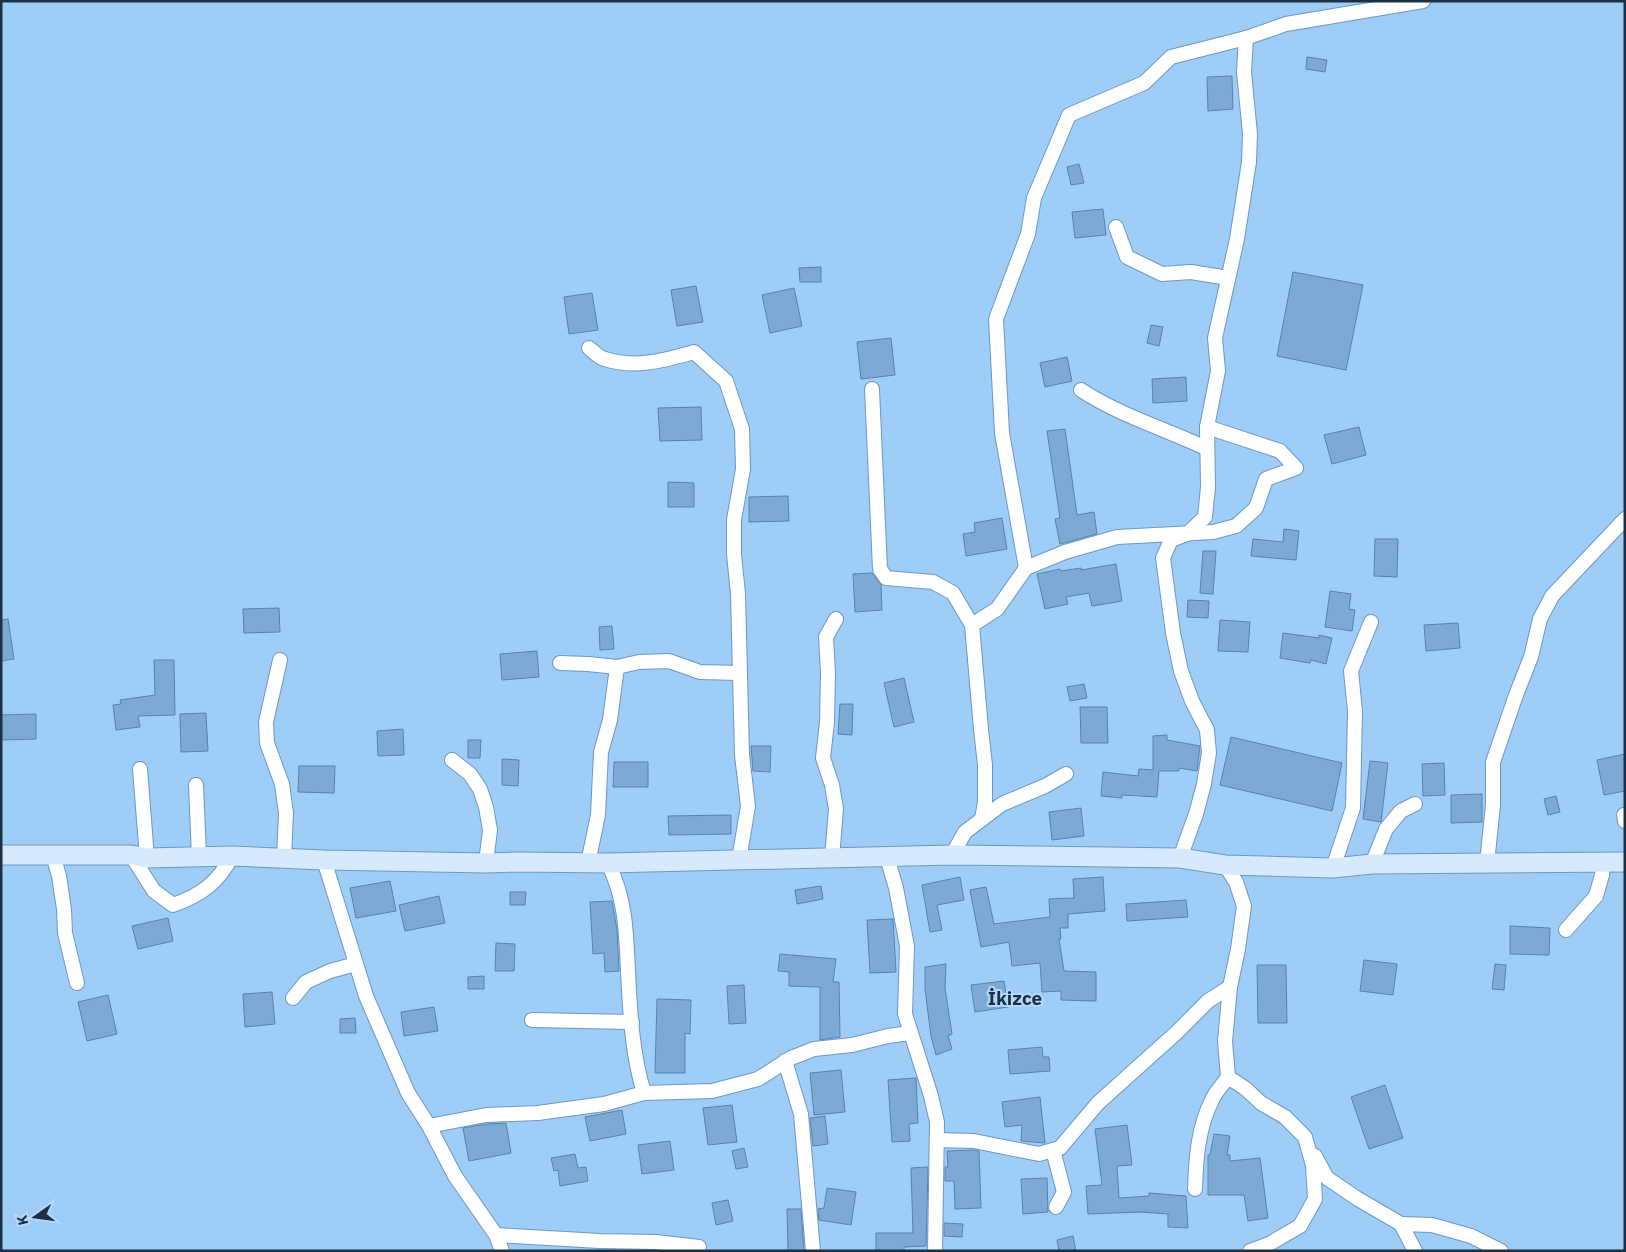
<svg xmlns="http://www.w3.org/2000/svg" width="1626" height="1252" viewBox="0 0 1626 1252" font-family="'IBM Plex Sans',sans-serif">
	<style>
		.building { fill: #7caad4; stroke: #5683ab }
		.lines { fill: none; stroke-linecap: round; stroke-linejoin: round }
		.street-casing { stroke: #6a98c0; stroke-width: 16 }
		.secondary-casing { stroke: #6a98c0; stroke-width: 21 }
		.street { stroke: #fff; stroke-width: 14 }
		.secondary { stroke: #d6eafc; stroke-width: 19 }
		.labels { text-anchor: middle; stroke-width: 4; stroke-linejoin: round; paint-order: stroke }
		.quarter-label { font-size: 19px; font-weight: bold; fill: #1d3041; stroke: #b3d9fc }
	</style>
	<rect width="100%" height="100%" fill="#9ecdf8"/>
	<g class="building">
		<polygon points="1307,57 1327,60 1325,72 1306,69"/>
		<polygon points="1232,76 1233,109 1208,111 1207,77"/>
		<polygon points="1079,164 1084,183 1071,185 1067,167"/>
		<polygon points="1103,209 1106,235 1075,238 1072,212"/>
		<polygon points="821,267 821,282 800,282 799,268"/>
		<polygon points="1293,272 1363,285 1346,370 1277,356"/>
		<polygon points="696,286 703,322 677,326 671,290"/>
		<polygon points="794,288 802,326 770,333 762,295"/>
		<polygon points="592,293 598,330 569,334 564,297"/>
		<polygon points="1151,325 1163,327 1159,346 1147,343"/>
		<polygon points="891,338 895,375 861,379 857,342"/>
		<polygon points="1067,357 1072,381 1045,387 1040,363"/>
		<polygon points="1186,377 1187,401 1153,403 1152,379"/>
		<polygon points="701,407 702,440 660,441 658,408"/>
		<polygon points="1359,427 1366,455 1332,464 1324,435"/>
		<polygon points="1065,429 1077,515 1094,512 1097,534 1060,544 1055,519 1060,518 1047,431"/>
		<polygon points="668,482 694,483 694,507 668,507"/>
		<polygon points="788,496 789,521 749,522 749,497"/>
		<polygon points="1002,518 1007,549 966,556 963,534 975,532 974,523"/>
		<polygon points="1284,529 1299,531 1296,560 1251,556 1253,539 1283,542"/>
		<polygon points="1375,539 1398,539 1397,577 1374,576"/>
		<polygon points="1203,551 1216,551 1213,594 1200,593"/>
		<polygon points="1116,564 1122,601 1092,606 1089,593 1066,597 1068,604 1045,609 1037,574 1060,569 1061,571 1081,568 1081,570"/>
		<polygon points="872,573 881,585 882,610 855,612 853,574"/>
		<polygon points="1330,591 1351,594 1349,609 1355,610 1352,631 1325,627"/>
		<polygon points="1188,600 1209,601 1208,618 1187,617"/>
		<polygon points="279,608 280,632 244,633 243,609"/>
		<polygon points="8,619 14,659 1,661 1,620"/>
		<polygon points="1220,620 1250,622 1248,652 1218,651"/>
		<polygon points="1458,623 1460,648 1426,651 1424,625"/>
		<polygon points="612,626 614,649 600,650 599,627"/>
		<polygon points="1283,633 1319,638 1319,635 1332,638 1326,664 1311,660 1310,663 1280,658"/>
		<polygon points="537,651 539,677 502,680 500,654"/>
		<polygon points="154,660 174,660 175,715 138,716 140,727 116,730 113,705 121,704 120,700 155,695"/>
		<polygon points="904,678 914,722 894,727 884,683"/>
		<polygon points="1084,684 1087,698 1070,701 1067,687"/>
		<polygon points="840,704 853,704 852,735 838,734"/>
		<polygon points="1080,707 1107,707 1108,743 1081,743"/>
		<polygon points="206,713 208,751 181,752 180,714"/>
		<polygon points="36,714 36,739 1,740 1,715"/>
		<polygon points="403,729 404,755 378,756 377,731"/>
		<polygon points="1167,735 1167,740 1200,746 1197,771 1179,768 1179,771 1159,771 1157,797 1122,795 1122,798 1101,796 1103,772 1138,776 1139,769 1153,770 1153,736"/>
		<polygon points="1231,737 1342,763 1332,811 1220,785"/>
		<polygon points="468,740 481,740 480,758 468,758"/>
		<polygon points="751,746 771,746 770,772 753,771"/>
		<polygon points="1625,754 1625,791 1604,795 1597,760"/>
		<polygon points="502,759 519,760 518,786 502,785"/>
		<polygon points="1370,761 1388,763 1381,822 1363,819"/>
		<polygon points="614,762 648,762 648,787 613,787"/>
		<polygon points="1444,763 1445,795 1423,796 1422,764"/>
		<polygon points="299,766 335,766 334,793 298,792"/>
		<polygon points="1482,794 1482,822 1451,823 1451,795"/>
		<polygon points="1556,796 1560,812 1548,815 1544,799"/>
		<polygon points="1081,808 1084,836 1052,840 1049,812"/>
		<polygon points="731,815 731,834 669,835 668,816"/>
		<polygon points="960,877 964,900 937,905 942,930 930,932 922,885"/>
		<polygon points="1103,877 1105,911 1068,914 1068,928 1060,928 1061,939 1059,939 1064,971 1096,972 1096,1001 1061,1000 1061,991 1042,992 1040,963 1012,966 1009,942 981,947 970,890 986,887 994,924 1050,917 1049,899 1074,898 1073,879"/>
		<polygon points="390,881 396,911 356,918 350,888"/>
		<polygon points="821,886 823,899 797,904 795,890"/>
		<polygon points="510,892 526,892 525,905 510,905"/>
		<polygon points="439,896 445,923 405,931 399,905"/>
		<polygon points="1186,900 1188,917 1127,921 1126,904"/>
		<polygon points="612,901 617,930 619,971 605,972 604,953 593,954 590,902"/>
		<polygon points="168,918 173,941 138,949 132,926"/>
		<polygon points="893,919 896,972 870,973 867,920"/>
		<polygon points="1510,926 1550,928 1549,955 1510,954"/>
		<polygon points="496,943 515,944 514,971 495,971"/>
		<polygon points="780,954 836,959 833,982 839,982 840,1037 820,1040 820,987 789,986 789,972 778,971"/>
		<polygon points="1364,960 1397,964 1393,995 1360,991"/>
		<polygon points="946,964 945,988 952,1034 948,1036 952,1049 936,1055 931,1036 925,989 925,967"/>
		<polygon points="1495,964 1506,965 1504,990 1492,989"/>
		<polygon points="1257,965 1286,965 1287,1023 1258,1023"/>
		<polygon points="484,976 484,989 468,989 468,977"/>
		<polygon points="1004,981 1008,1007 975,1012 971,985"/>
		<polygon points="744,985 746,1023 729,1024 727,986"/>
		<polygon points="272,992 275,1024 245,1027 243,994"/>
		<polygon points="108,995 117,1034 87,1041 78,1002"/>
		<polygon points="657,999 691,1000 690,1034 685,1033 685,1073 655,1073"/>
		<polygon points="434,1007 438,1031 404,1036 401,1012"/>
		<polygon points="355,1018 356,1033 340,1033 340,1019"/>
		<polygon points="1042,1047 1043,1057 1049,1057 1050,1071 1010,1074 1008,1050"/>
		<polygon points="841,1070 845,1112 814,1115 810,1073"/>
		<polygon points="916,1078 918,1123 909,1124 910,1141 892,1142 888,1080"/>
		<polygon points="1385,1085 1403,1138 1369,1149 1351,1097"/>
		<polygon points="1040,1097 1045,1143 1021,1141 1022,1125 1005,1127 1002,1102"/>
		<polygon points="732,1105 737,1142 708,1145 703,1108"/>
		<polygon points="622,1110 626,1134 590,1141 585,1117"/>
		<polygon points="825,1116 828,1144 813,1146 810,1118"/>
		<polygon points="506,1123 511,1153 469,1161 463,1128 487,1124"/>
		<polygon points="1127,1125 1132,1165 1117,1166 1119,1198 1149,1196 1149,1193 1186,1196 1188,1228 1168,1227 1168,1214 1140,1212 1088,1214 1086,1186 1102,1185 1095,1129"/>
		<polygon points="1214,1134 1230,1136 1227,1155 1230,1155 1230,1161 1260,1158 1268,1218 1248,1221 1244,1195 1208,1195 1208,1155 1210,1155"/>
		<polygon points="670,1141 674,1170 642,1174 638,1145"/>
		<polygon points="744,1148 748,1167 736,1169 732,1151"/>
		<polygon points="974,1150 979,1151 981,1208 955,1209 954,1181 945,1181 945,1167 948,1167 947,1151"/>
		<polygon points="575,1154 578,1168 586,1167 588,1181 560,1186 558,1170 554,1171 551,1158"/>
		<polygon points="928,1167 926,1246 904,1247 904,1251 876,1251 876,1233 913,1233 911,1168"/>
		<polygon points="1047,1178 1048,1212 1023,1214 1021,1179"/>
		<polygon points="827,1188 856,1192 851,1225 819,1220 818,1209 824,1208"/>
		<polygon points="728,1200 733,1221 716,1225 712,1203"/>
		<polygon points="787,1209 801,1209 804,1251 788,1251"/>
		<polygon points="944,1223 963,1224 962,1237 944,1236"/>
		<polygon points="1073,1236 1076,1251 1059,1251 1057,1240"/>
	</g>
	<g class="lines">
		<defs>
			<g id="street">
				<polyline points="1116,227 1127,257 1162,274 1191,272 1228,278"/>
				<path d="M589,348C594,352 599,358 605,359C635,369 665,360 694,352L726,381L742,429L743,469L734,520V554L738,594L742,755L748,806L739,860"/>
				<polyline points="872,389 880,569 886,578 933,582 953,593 972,625 981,729 985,765 985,802 982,819"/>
				<path d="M1081,390C1119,415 1165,429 1206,448"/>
				<polyline points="1026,568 1002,433 996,319 1028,234 1034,198 1069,115 1144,83 1171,57 1246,38 1286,24 1423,1"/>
				<polyline points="972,625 997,609 1026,568 1065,552 1117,537 1213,532 1236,526 1256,508 1266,479 1296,468 1280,451 1207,427"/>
				<polyline points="280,660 266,722 267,743 282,784 286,813 284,858"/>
				<polyline points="560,663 588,664 617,667 639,662 669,661 700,672 739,673"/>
				<polyline points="452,760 470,774 480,789 486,807 490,830 486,863"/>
				<polyline points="140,769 147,858"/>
				<polyline points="196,785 199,857"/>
				<polyline points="1624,815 1625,821"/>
				<polyline points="53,855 59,876 64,909 65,933 77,983"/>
				<path d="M131,855L154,891L173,905C201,895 218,883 232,856"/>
				<polyline points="952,855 965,832 1002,804 1045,786 1066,774"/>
				<polyline points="887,857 896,888 907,946 905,1014 931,1096 937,1122 935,1251"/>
				<polyline points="832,858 836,809 832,785 823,758 827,722 828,673 826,637 836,619"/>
				<polyline points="1180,858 1196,814 1204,784 1209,753 1207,730 1192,701 1181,671 1173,633 1163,558 1171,540 1187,534 1205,517 1208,487 1207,427 1218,371 1215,338 1237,239 1249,162 1250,134 1244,72 1246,38"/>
				<polyline points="324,860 366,996 408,1093 429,1126 455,1176 496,1235 502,1251"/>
				<polyline points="588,863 598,815 601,752 610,720 617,667"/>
				<path d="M608,863C626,900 626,931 628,971C630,1012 632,1054 644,1093"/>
				<polyline points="1487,863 1493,805 1493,762 1516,695 1531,657 1540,619 1552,596 1625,519"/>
				<polyline points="1372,864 1386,829 1401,811 1415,804"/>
				<polyline points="1225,865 1236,882 1244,906 1238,949 1230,987 1225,1041 1228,1077 1246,1089 1261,1103 1285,1117 1305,1137 1313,1165 1315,1199 1300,1226 1269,1244 1250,1251"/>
				<polyline points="1333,868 1353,808 1355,711 1351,671 1371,622"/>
				<polyline points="1566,930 1596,896 1602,875 1603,862"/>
				<polyline points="293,998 306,982 330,971 356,964"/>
				<polyline points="532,1020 632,1022"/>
				<polyline points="785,1061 801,1114 813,1251"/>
				<polyline points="429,1126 486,1115 538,1113 604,1104 644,1093 712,1091 758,1079 791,1058 814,1049 852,1045 888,1036 910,1033"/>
				<polyline points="937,1140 974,1141 1039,1154 1060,1148 1098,1103 1176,1033 1208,1001 1230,987"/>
				<polyline points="1053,1150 1064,1192 1056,1207"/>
				<polyline points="1315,1156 1327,1178 1358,1199 1401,1224 1415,1251"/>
				<path d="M1195,1189C1196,1158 1198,1128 1212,1100C1215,1092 1223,1085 1228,1077"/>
				<polyline points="1401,1224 1432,1225 1471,1236 1501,1251"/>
				<polyline points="496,1235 600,1241 656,1242 699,1247"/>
			</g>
			<polyline id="secondary" points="1,855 131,855 147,858 232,856 324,860 486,863 520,862 608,863 952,855 1180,858 1225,865 1333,868 1372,864 1625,862"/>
		</defs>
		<use href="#street" class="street-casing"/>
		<use href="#secondary" class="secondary-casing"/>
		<use href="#street" class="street"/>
		<use href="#secondary" class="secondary"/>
	</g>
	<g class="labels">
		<g class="quarter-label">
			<text x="1015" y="1005">İkizce</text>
		</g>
	</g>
	<rect width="1626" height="1252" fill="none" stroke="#1d3041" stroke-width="5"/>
	<g transform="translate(35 1217) rotate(256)" stroke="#b3d9fc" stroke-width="4" paint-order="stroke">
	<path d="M0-4L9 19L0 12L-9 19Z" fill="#1d3041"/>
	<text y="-8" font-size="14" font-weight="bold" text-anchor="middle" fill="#1d3041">K</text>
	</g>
</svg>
